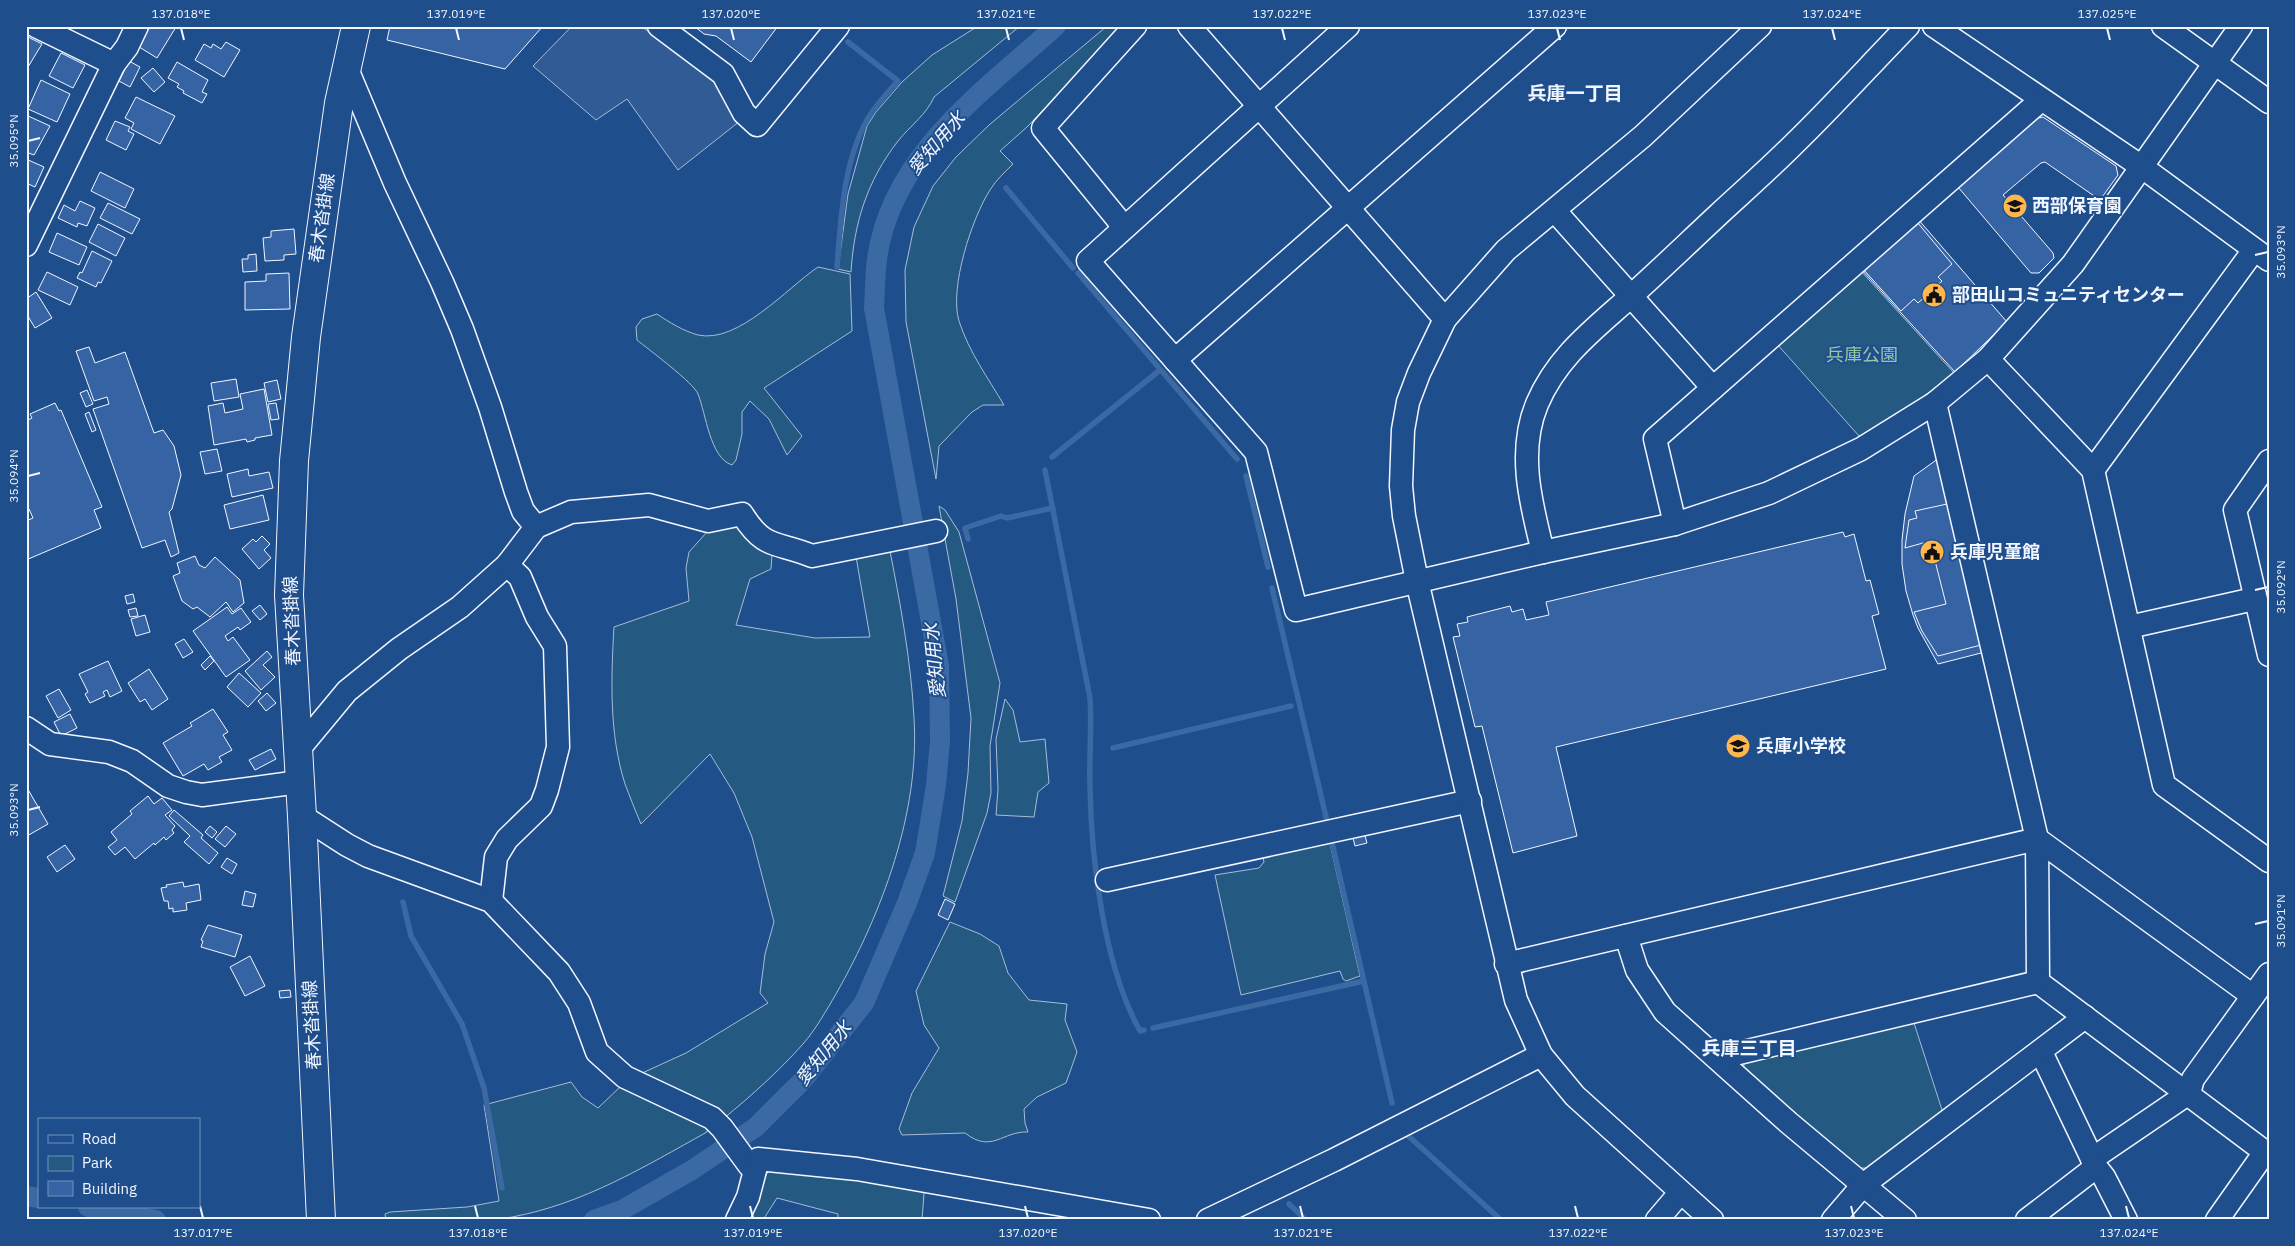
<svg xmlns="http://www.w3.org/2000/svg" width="2295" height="1246" viewBox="0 0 2295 1246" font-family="'IBM Plex Sans','Noto Sans JP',sans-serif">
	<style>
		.green { fill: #245a82; stroke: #a8bbd7 }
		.parking { fill: #305b95; stroke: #a8bbd7 }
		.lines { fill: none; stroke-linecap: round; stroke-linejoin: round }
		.stream { stroke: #3b69a3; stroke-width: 5.5 }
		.canal { stroke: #3b69a3; stroke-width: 20 }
		.building { fill: #3563a3; stroke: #f2f6ff }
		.minor-casing { stroke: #f2f6ff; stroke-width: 25 }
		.major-casing { stroke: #f2f6ff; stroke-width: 30 }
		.minor { stroke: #1f4e8c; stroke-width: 22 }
		.major { stroke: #1f4e8c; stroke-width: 28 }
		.ticks { fill: none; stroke: #f2f6ff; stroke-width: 2 }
		.labels { text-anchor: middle; stroke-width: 4; stroke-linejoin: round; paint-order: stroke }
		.poi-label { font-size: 18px; font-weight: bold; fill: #f2f6ff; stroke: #1f4e8c; text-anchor: start }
		.street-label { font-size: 18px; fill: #f2f6ff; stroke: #1f4e8c }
		.park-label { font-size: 18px; fill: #97c8a6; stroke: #1f4e8c }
		.neighbourhood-label { font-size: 19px; font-weight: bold; fill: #f2f6ff; stroke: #1f4e8c }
		.water-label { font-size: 19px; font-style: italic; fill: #f2f6ff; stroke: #1f4e8c }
		.neatline { fill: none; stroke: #f2f6ff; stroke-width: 2 }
		.ticks-label { font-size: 12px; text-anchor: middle; fill: #f2f6ff }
	</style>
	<rect width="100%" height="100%" fill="#1f4e8c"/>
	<g class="green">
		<path d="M978,26H1020L934,97C927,114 910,126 898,141C867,181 854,223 851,272L838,269L848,194L867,126L876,112L902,82L932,55Z"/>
		<path d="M1107,26H1123L1027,127L1000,151L1013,164C1005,172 996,180 990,190C972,218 949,288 959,321C969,352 988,378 1004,405H983L972,412L939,446L936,479L906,322L905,270L914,227L933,186L956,157L989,125Z"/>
		<path d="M818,267L850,274L852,331L764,388L802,436L787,455L769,419L750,401L742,412V434L736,460L732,465C710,458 706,414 698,394C694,383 648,349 637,340L636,327L642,319L657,314C669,322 683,331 698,335C738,344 787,288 818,267Z"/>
		<polygon points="1859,269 1954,373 1909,408 1865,436 1859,436 1776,343"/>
		<polygon points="939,506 945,510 959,532 1000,683 990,746 991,793 987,813 955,902 943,896 962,821 968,773 971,718 956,599"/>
		<path d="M740,519L772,554L771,569L750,579L736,625L815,638L870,637L855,551L889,546C900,602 911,660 914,718C920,812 882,913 836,994C826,1011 816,1029 803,1044C778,1072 751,1096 723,1119L640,1074L686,1053L768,1003L760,993L765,954L774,922L752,837L734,793L710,754L641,824C635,810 630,797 625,784C609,734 611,678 614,627L689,601L686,568L689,552L715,523Z"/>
		<polygon points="1005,699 1013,710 1020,742 1045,739 1049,783 1038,792 1034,817 996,815 998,789 996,739"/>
		<polygon points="1329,839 1360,976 1346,981 1343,979 1340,971 1241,995 1215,875 1259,868 1264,862 1262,854"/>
		<path d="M950,922L980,934L999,946L1008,973L1029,1000L1067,1004L1065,1020L1077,1052L1066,1083L1037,1097L1024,1109L1025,1123L1028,1132C1002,1131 992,1154 965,1133L902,1135L899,1129L912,1093L939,1048L924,1025L916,991Z"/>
		<polygon points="1914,1023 1943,1113 1869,1168 1856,1168 1743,1070 1745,1060"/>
		<path d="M571,1082L582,1097L598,1108L621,1086L708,1126L707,1132C644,1167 583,1204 512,1217C473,1225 426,1220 386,1220L385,1214L390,1212L467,1207L499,1201L484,1105Z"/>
		<polygon points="771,1165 920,1188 924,1194 922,1220 838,1220 838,1214 777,1198 763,1220 744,1220"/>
	</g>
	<polygon class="parking" points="572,26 641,26 714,81 740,121 678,170 627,99 596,120 533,66"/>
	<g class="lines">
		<g class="stream">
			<polyline points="1006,188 1073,268"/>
			<path d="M837,267C841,219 843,163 867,120C875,106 887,93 898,81L848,42"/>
			<polyline points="1078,273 1237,459"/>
			<polyline points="1052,457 1160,370"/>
			<path d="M1045,470L1090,698C1092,727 1089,756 1090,786C1091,860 1104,966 1140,1031L1144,1030"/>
			<polyline points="1246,476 1268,567"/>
			<polyline points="968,539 965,528 1001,516 1007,518 1053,508"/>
			<polyline points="1272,588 1327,821"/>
			<polyline points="1113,748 1291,706"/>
			<polyline points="1331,838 1392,1103"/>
			<polyline points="403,902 411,936 462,1024 484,1088 502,1188"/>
			<polyline points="1153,1028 1364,981"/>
			<polyline points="1402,1133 1404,1132 1501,1220"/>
			<polyline points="1289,1204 1306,1220"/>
		</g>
		<g class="canal">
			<polyline points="26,1196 39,1198"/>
			<polyline points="88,1207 156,1220"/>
			<path d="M594,1220L622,1210L692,1170L756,1127L802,1081L864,1003L907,903L925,853L936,785L940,741L939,666L874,308C875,292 875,275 877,259C891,155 984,91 1056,26"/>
		</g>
	</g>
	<g class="building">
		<polygon points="148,26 176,27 157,58 136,45"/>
		<polygon points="390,26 543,26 505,69 387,40"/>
		<polygon points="694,26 778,26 751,62 716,36 704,34"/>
		<polygon points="26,36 42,44 28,67 26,67"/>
		<polygon points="226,42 240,50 224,77 195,60 204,44 211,48 213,44 221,49"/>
		<polygon points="61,53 85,65 73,88 49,76"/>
		<polygon points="129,61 140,67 130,87 119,81"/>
		<polygon points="177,62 208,80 202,92 207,94 202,103 183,93 184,91 177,87 179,84 168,78"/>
		<polygon points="153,68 165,82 154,92 141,78"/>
		<polygon points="41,80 70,94 57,122 28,109"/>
		<polygon points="136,97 175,116 160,144 131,129 134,123 125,118"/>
		<polygon points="26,115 50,126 34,155 26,152"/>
		<polygon points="2043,117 2116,166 2118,175 2100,200 2045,162 2041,163 2003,195 2053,253 2054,258 2039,273 2031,273 1958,187 2038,118"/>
		<polygon points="115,121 130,127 128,131 134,134 126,150 106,140"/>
		<polygon points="26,159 44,167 35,187 26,183"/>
		<polygon points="100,172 134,189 125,208 91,191"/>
		<polygon points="80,201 95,208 87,226 78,223 77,227 58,218 64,205 75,211"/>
		<polygon points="108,203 140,219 132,234 100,218"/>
		<polygon points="1917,218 2007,322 1955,372 1860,268"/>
		<polygon points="1917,222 1952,264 1938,277 1942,281 1918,303 1914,299 1901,311 1863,269"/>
		<polygon points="98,224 125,238 116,256 89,242"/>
		<polygon points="294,229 296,254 284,255 284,260 265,261 263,238 271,237 271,231"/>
		<polygon points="57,233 87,247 79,265 49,252"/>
		<polygon points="92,251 112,261 101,283 98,282 96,287 77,278 80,272 82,273"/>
		<polygon points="256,254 257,271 243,272 242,259 248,259 248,255"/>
		<polygon points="47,272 78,287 70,305 38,290"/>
		<polygon points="289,273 290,309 245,310 245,282 266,281 266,274"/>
		<polygon points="36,292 52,318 35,328 26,313 26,299"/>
		<polygon points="89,347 95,363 125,352 154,433 163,430 174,446 181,475 172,509 169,512 179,553 171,557 165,540 142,548 93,409 109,404 107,397 94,401 76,351"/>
		<polygon points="236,379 239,397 214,401 211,383"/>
		<polygon points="277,380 281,399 268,402 264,383"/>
		<polygon points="264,389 272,435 255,438 255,440 247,442 246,439 214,445 208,406 223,403 225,413 243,409 240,394"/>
		<polygon points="87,390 93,404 86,407 80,393"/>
		<polygon points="55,403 59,411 61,410 102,507 94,510 101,528 26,560 26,521 33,518 29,509 26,511 26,421 32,418 30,414"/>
		<polygon points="276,403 279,419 271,420 268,404"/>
		<polygon points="89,412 96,430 92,432 85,414"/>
		<polygon points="217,449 222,471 205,474 200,452"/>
		<polygon points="1939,458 1985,652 1938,664 1918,628 1913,615 1906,591 1902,564 1902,540 1905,514 1914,476"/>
		<polygon points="248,469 249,476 269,472 273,488 232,497 227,474"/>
		<polygon points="263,495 269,520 230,529 224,505"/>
		<polygon points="1947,504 1981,645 1938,656 1922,631 1914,612 1946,604 1930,541 1905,548 1909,520 1917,518 1915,511"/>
		<polygon points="1843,532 1845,537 1854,534 1866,581 1870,580 1879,614 1872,616 1886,669 1556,747 1577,836 1513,853 1482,726 1475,727 1453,637 1460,636 1457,624 1468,622 1467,617 1510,606 1512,612 1523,609 1526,620 1549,615 1546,602"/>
		<polygon points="262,536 270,544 264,550 271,558 259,569 242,549 253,539 256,542"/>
		<polygon points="195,556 199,565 205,568 215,557 240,580 244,603 233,612 226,602 210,617 197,607 193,609 182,601 173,576 180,573 177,563"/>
		<polygon points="133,594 135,602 127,604 125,596"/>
		<polygon points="260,605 267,614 260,620 252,611"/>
		<polygon points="227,607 232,614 241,608 251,622 240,630 238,627 225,636 228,641 233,637 250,660 226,677 193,631"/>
		<polygon points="136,608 138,616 130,617 128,610"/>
		<polygon points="145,615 150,632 136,636 131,619"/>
		<polygon points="184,639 193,652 183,658 175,644"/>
		<polygon points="267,651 272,657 263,665 275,677 261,690 245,671"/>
		<polygon points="210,656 214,661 205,670 201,665"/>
		<polygon points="108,661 122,691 110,697 107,690 103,692 105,696 90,703 85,694 88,692 79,674"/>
		<polygon points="149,669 168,699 152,710 145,699 140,702 128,683"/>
		<polygon points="239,673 261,693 248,707 227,687"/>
		<polygon points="59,689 71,710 58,718 46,696"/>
		<polygon points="267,693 276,703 266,711 258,701"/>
		<polygon points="213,709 228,732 223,735 232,750 219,757 222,762 208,770 204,764 183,776 163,743 192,726 190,723"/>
		<polygon points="70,714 77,728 61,736 54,722"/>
		<polygon points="271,749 276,759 255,770 249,760"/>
		<polygon points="26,786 48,824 27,836 26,834"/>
		<polygon points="148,796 154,804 162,798 172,810 165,815 175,826 172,830 174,833 166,840 164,837 155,845 154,843 135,859 125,847 115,855 108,847 117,840 111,832 132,814 130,811"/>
		<polygon points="174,810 203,835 201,838 218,853 209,864 184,842 190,836 169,816"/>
		<polygon points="210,826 217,832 212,838 205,832"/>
		<polygon points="226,826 236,834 225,847 215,839"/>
		<polygon points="1364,832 1367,843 1355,846 1352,834"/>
		<polygon points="65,845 75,859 57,872 47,857"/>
		<polygon points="227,858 237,864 232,874 221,867"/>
		<polygon points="183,882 184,887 199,884 201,900 186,903 187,910 173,912 173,908 169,909 168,901 164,901 161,888 167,887 166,885"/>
		<polygon points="245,891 256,894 253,907 242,905"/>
		<polygon points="945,899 955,904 948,920 938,915"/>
		<polygon points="208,925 242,935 235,957 201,947 203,941 201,940"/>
		<polygon points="250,956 265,986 245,996 230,967"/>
		<polygon points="290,990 291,997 280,998 279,991"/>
	</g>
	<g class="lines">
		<defs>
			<g id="minor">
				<polyline points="659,26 723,74 744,113 757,125 838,26"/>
				<polyline points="1189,26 1445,319"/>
				<polyline points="1348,26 1088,261 1256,452 1296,610 1543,552 1675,524 1769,493 1861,449 1935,403 1988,359 2073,264 2241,26"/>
				<polyline points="1934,26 2142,167 2269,260"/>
				<polyline points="2163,26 2269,102"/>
				<polyline points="114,64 127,47 137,26"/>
				<polyline points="347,69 395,183 442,282 462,329 490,407 516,492 523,511 536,527"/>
				<polyline points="1555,211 1713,388"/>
				<polyline points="1124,227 1043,128 1135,26"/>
				<polyline points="26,245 114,64 36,26"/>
				<polyline points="1988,359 2093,470 2164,785 2269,861"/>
				<polyline points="1175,360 1555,26"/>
				<polyline points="1935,403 2037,839 2038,982"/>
				<polyline points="2269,461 2235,510 2269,655"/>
				<polyline points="2093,470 2254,250"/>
				<polyline points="1675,524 1655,439 2041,100"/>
				<path d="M1543,552C1531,504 1517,452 1537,404C1557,357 1593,330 1630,297C1660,270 1689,242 1718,215C1744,191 1770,168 1795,143C1834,105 1870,65 1908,26"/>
				<polyline points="2129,627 2254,599"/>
				<polyline points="26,728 50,744 109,752 132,761 168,786 186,792 202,795 299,782"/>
				<path d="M298,750L347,691L399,649L460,607L507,565L536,527L571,512L649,505L708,521L742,514C765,551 777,541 812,556L936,531"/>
				<polyline points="302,816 347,845 368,856 491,901 559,972 579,1003 597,1052 625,1077 712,1118 722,1128 749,1165"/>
				<polyline points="1107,880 1470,801"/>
				<polyline points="491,901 496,857 507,839 541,806 547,790 558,747 555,646 537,617 520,577 507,565"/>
				<polyline points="1626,936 1637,970 1665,1012 1789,1123 1905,1220"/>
				<polyline points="1506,964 2037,839 2253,996"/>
				<polyline points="2038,982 2265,1152 2217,1220"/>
				<polyline points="2041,1052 2096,1167 2104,1177 2126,1220"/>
				<polyline points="1718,1058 2038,982"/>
				<polyline points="2092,1159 2189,1093 2193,1079 2269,974"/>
				<polyline points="737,1220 748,1197 758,1159 857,1169 1149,1220"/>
				<polyline points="1208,1220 1334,1160 1541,1055"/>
				<polyline points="1657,1220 1680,1193"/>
				<polyline points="1712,1220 1575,1096 1541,1055 1516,1000 1417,581 1404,516 1401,486 1403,430 1408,402 1419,373 1445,319 1506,250 1643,136 1760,26"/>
				<polyline points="1833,1220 1863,1185 2085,1017"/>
				<polyline points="2027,1220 2096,1167"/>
			</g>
			<polyline id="major" points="321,1220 302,816 289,595 294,461 306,337 339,103 356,26"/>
		</defs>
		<use href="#minor" class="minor-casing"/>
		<use href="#major" class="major-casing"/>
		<use href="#minor" class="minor"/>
		<use href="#major" class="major"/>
	</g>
	<path class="ticks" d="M181,28L184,40M456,28L459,40M731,28L734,40M1006,28L1009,40M1282,28L1285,40M1557,28L1560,40M1832,28L1835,40M2107,28L2110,40M28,141L40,138M2255,255L2268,252M28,476L40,473M2255,590L2268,587M28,810L40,807M2255,924L2268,921M200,1206L203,1218M475,1206L478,1218M750,1206L753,1218M1025,1206L1028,1218M1300,1206L1303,1218M1575,1206L1578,1218M1851,1206L1854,1218M2126,1206L2129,1218"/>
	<defs>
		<symbol id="school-disc" viewBox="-11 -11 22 22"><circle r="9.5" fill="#ffb74d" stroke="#1f4e8c"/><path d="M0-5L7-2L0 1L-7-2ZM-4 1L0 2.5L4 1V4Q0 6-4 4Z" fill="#111"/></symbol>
		<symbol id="civic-disc" viewBox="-11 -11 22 22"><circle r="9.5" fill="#ffb74d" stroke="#1f4e8c"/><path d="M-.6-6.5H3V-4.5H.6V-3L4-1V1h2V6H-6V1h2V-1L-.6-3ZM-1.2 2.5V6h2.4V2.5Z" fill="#111"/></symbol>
	</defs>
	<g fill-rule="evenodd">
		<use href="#school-disc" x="2001" y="192" width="28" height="28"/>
		<use href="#civic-disc" x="1920" y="281" width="28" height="28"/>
		<use href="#civic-disc" x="1918" y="538" width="28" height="28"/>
		<use href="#school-disc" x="1724" y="732" width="28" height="28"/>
	</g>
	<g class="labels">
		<g class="poi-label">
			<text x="2032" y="212">西部保育園</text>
			<text x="1952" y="301">部田山コミュニティセンター</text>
			<text x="1950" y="558">兵庫児童館</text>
			<text x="1756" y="752">兵庫小学校</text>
		</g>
		<g class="street-label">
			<text transform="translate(322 218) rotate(-82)" y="6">春木沓掛線</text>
			<text transform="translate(292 621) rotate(-92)" y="6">春木沓掛線</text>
			<text transform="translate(312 1025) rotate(-93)" y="6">春木沓掛線</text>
		</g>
		<g class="park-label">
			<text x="1862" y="361">兵庫公園</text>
		</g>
		<g class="neighbourhood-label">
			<text x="1575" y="100">兵庫一丁目</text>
			<text x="1749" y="1055">兵庫三丁目</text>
		</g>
		<g class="water-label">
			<text transform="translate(936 143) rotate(-49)" y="7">愛知用水</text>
			<text transform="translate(934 661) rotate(-96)" y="7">愛知用水</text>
			<text transform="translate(823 1053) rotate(-51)" y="7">愛知用水</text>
		</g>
	</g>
	<rect width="2295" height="1246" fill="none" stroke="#1f4e8c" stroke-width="55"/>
	<rect x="38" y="1118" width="162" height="90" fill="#1f4e8c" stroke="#7391ba"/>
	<rect x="48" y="1135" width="25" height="8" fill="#1f4e8c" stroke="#7391ba"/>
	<text x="82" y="1144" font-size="15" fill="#f2f6ff">Road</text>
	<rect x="48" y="1156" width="25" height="15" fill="#245a82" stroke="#7391ba"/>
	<text x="82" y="1168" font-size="15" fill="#f2f6ff">Park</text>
	<rect x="48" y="1181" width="25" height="15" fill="#3563a3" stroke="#7391ba"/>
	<text x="82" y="1194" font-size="15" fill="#f2f6ff">Building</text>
	<rect x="28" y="28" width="2240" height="1190" class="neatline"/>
	<g class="ticks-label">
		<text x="181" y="18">137.018°E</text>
		<text x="456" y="18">137.019°E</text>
		<text x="731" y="18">137.020°E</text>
		<text x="1006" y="18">137.021°E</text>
		<text x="1282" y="18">137.022°E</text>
		<text x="1557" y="18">137.023°E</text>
		<text x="1832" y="18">137.024°E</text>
		<text x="2107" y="18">137.025°E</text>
		<text transform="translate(14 141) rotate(-90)" y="4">35.095°N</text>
		<text transform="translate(2281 252) rotate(-90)" y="4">35.093°N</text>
		<text transform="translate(14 476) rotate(-90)" y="4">35.094°N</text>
		<text transform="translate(2281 587) rotate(-90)" y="4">35.092°N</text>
		<text transform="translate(14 810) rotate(-90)" y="4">35.093°N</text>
		<text transform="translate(2281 921) rotate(-90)" y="4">35.091°N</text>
		<text x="203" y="1237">137.017°E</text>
		<text x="478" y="1237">137.018°E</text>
		<text x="753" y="1237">137.019°E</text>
		<text x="1028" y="1237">137.020°E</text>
		<text x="1303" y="1237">137.021°E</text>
		<text x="1578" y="1237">137.022°E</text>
		<text x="1854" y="1237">137.023°E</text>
		<text x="2129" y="1237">137.024°E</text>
	</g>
</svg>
